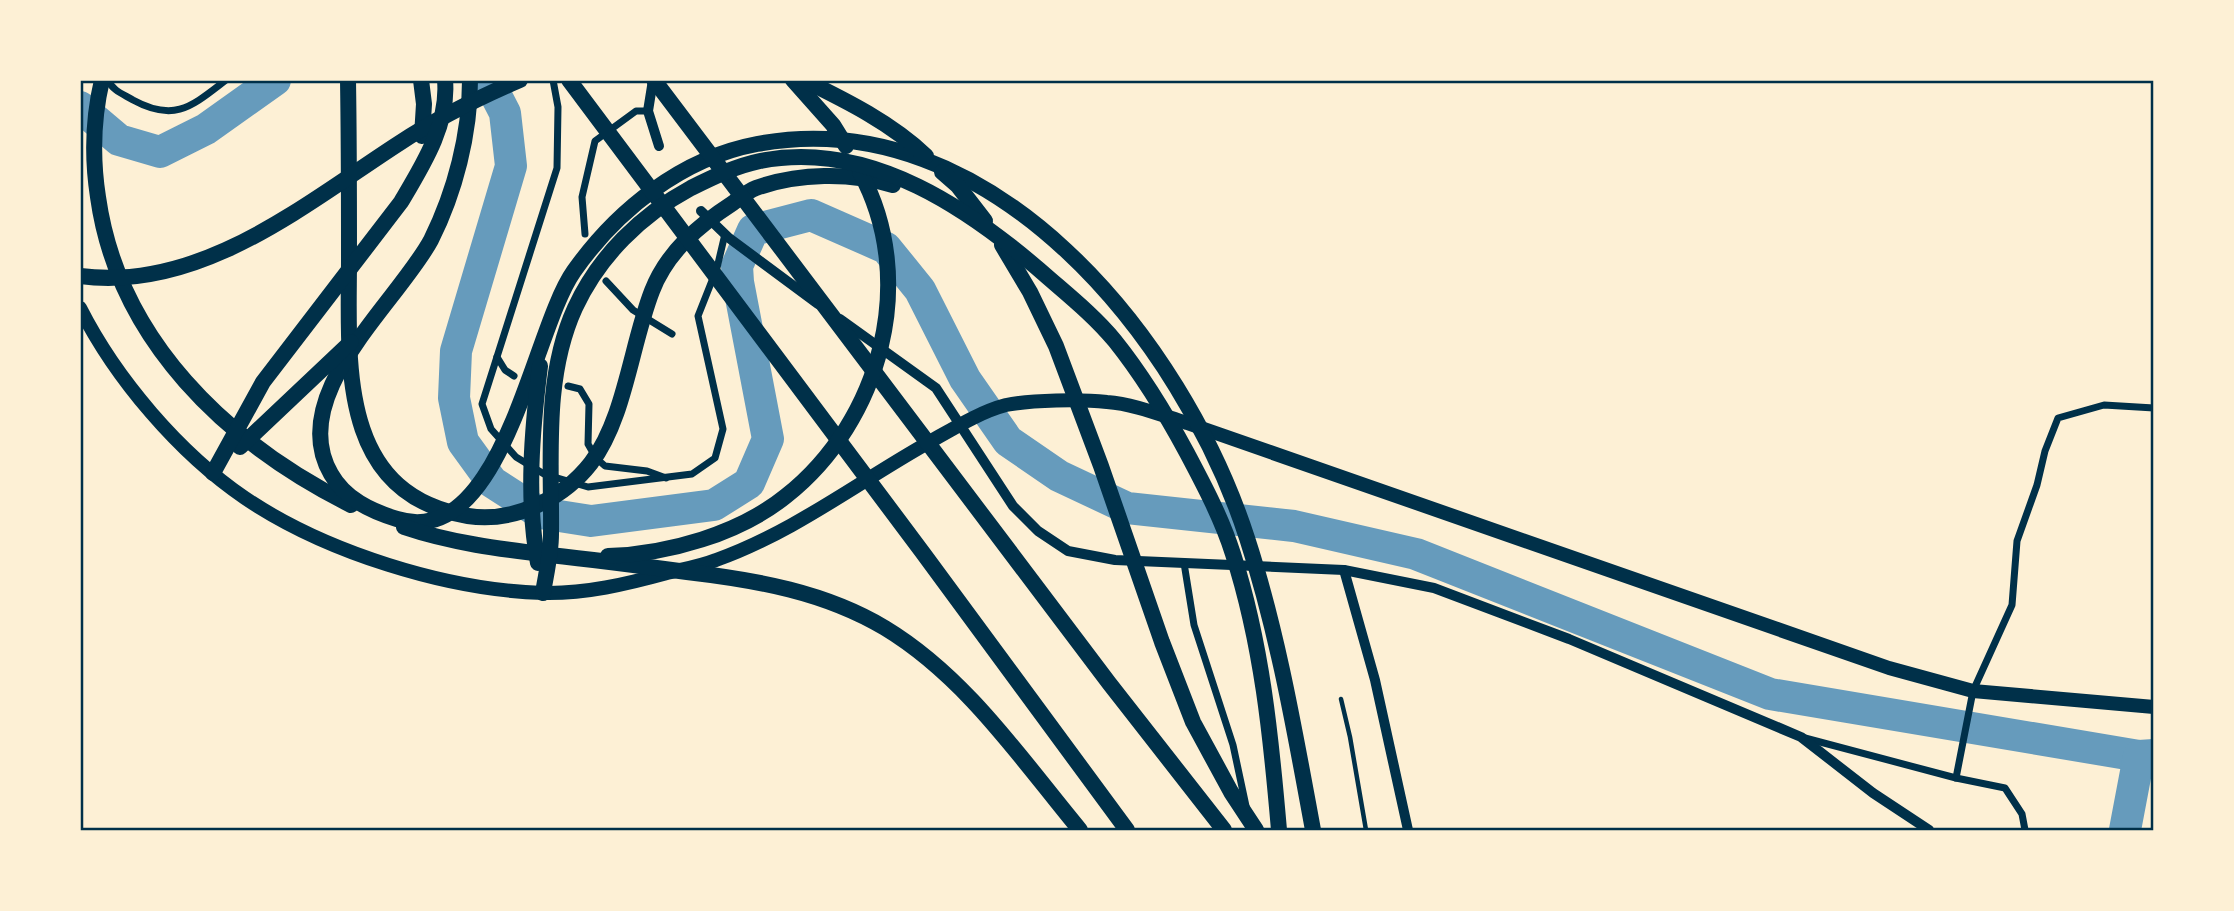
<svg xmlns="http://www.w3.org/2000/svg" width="2234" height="911" viewBox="0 0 2234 911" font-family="Lato,sans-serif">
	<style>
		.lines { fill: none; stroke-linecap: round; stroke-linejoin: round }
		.river { stroke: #669bbc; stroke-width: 32 }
		.service { stroke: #003049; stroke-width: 4.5 }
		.minor { stroke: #003049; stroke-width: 7 }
		.tertiary { stroke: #003049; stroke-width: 10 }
		.trunk { stroke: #003049; stroke-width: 14 }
		.motorway { stroke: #003049; stroke-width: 16 }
		.neatline { fill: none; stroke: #003049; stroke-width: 2.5 }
	</style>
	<rect width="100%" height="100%" fill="#fdf0d5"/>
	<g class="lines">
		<g class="river">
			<polyline points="488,80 505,113 511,166 456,351 454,398 463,442 492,482 540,513 591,521 714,505 749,483 768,439 738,282 737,266 753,230 811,215 886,248 920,290 965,379 1008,441 1059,476 1127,508 1294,526 1416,554 1770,694 2139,756 2154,755"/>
			<polyline points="80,107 119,140 160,152 206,129 275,80"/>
			<polyline points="2125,830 2139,756"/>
		</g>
		<polyline class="service" points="1341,699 1350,737 1366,830"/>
		<g class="minor">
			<path d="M108,80C113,91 123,94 133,100C175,123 192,106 226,80"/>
			<polyline points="553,80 558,107 557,168 482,404 491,429 516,457 544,474 588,487 692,474 715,458 723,429 698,316 717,268 725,234"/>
			<polyline points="585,234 582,197 595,141 636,111 648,111"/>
			<polyline points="606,281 633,310 672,334"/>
			<polyline points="497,357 505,370 514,376"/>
			<polyline points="568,386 580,389 589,404 588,444 596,458 605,466 647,471 666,478"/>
			<polyline points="1184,563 1194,625 1233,745 1246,806"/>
			<polyline points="1805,738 1956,778 2005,788 2022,814 2025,830"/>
			<polyline points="1956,778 1973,691 2012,605 2017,541 2037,485 2045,451 2058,418 2104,405 2154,408"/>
		</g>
		<g class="tertiary">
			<polyline points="653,80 648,111 659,146"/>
			<polyline points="701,211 729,238 818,304"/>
			<polyline points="840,319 936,388 1013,506 1038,531 1068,551 1115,560 1344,570 1434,588 1569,639 1801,737 1873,793 1929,830"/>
			<polyline points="1344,570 1375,680 1408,830"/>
		</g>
		<path class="trunk" d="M80,308C116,379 179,453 245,498C325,552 446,590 543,593C585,594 627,584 667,573C684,569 701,566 716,560C792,533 857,483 926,444C951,430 979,412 1006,405C1032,400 1080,399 1107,402C1134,404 1161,415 1187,423L1889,668L1973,691L2154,707"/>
		<g class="motorway">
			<path d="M102,80C93,118 92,158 98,197C118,340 227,443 351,505"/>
			<path d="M348,80C349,140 349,199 349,258C349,361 336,494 468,516C514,523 563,499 591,463C625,418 631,345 652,291C667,252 699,225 733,203C740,198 748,191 756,188C798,173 850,172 893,185"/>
			<polyline points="421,80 424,104 422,136"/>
			<path d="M470,80C470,134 455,192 431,240C397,303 285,395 331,474C345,499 371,511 397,519C503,551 532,330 574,271C617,210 682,158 757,144C991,100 1183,340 1247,538C1278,633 1295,733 1313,830"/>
			<polyline points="569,80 923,553 1127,830"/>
			<polyline points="654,80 1109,683 1224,830"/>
			<polyline points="793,80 833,125 846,146"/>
			<path d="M804,80C847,101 891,123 926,156"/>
			<polyline points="942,172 958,186 985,221"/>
			<polyline points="1002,245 1030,292 1056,346 1101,466 1162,642 1193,722 1231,792 1256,830"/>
			<path d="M80,276C200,292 304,205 398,144C436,119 478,98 520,80"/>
			<polyline points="240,447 351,342"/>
			<path d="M213,473L263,382L401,202C423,165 449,124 445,80"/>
			<path d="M404,527C451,543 500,549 550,555C596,560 642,566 687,572C756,580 825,592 885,628C966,677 1021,759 1080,830"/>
			<path d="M608,556C668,554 739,534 786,496C881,421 919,280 860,172"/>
			<path d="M538,563C526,499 532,430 540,366"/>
			<path d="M543,593C546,574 551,554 551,534C552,460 543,378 575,308C599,256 641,215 691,188C713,177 736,166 760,161C871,139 973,211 1051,280C1073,299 1096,318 1115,341C1143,376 1166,414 1187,453C1204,485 1222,519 1233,554C1262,644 1271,737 1279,830"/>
		</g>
	</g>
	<rect width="2234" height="911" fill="none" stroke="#fdf0d5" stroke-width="164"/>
	<rect x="82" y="82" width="2070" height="747" class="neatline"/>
</svg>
